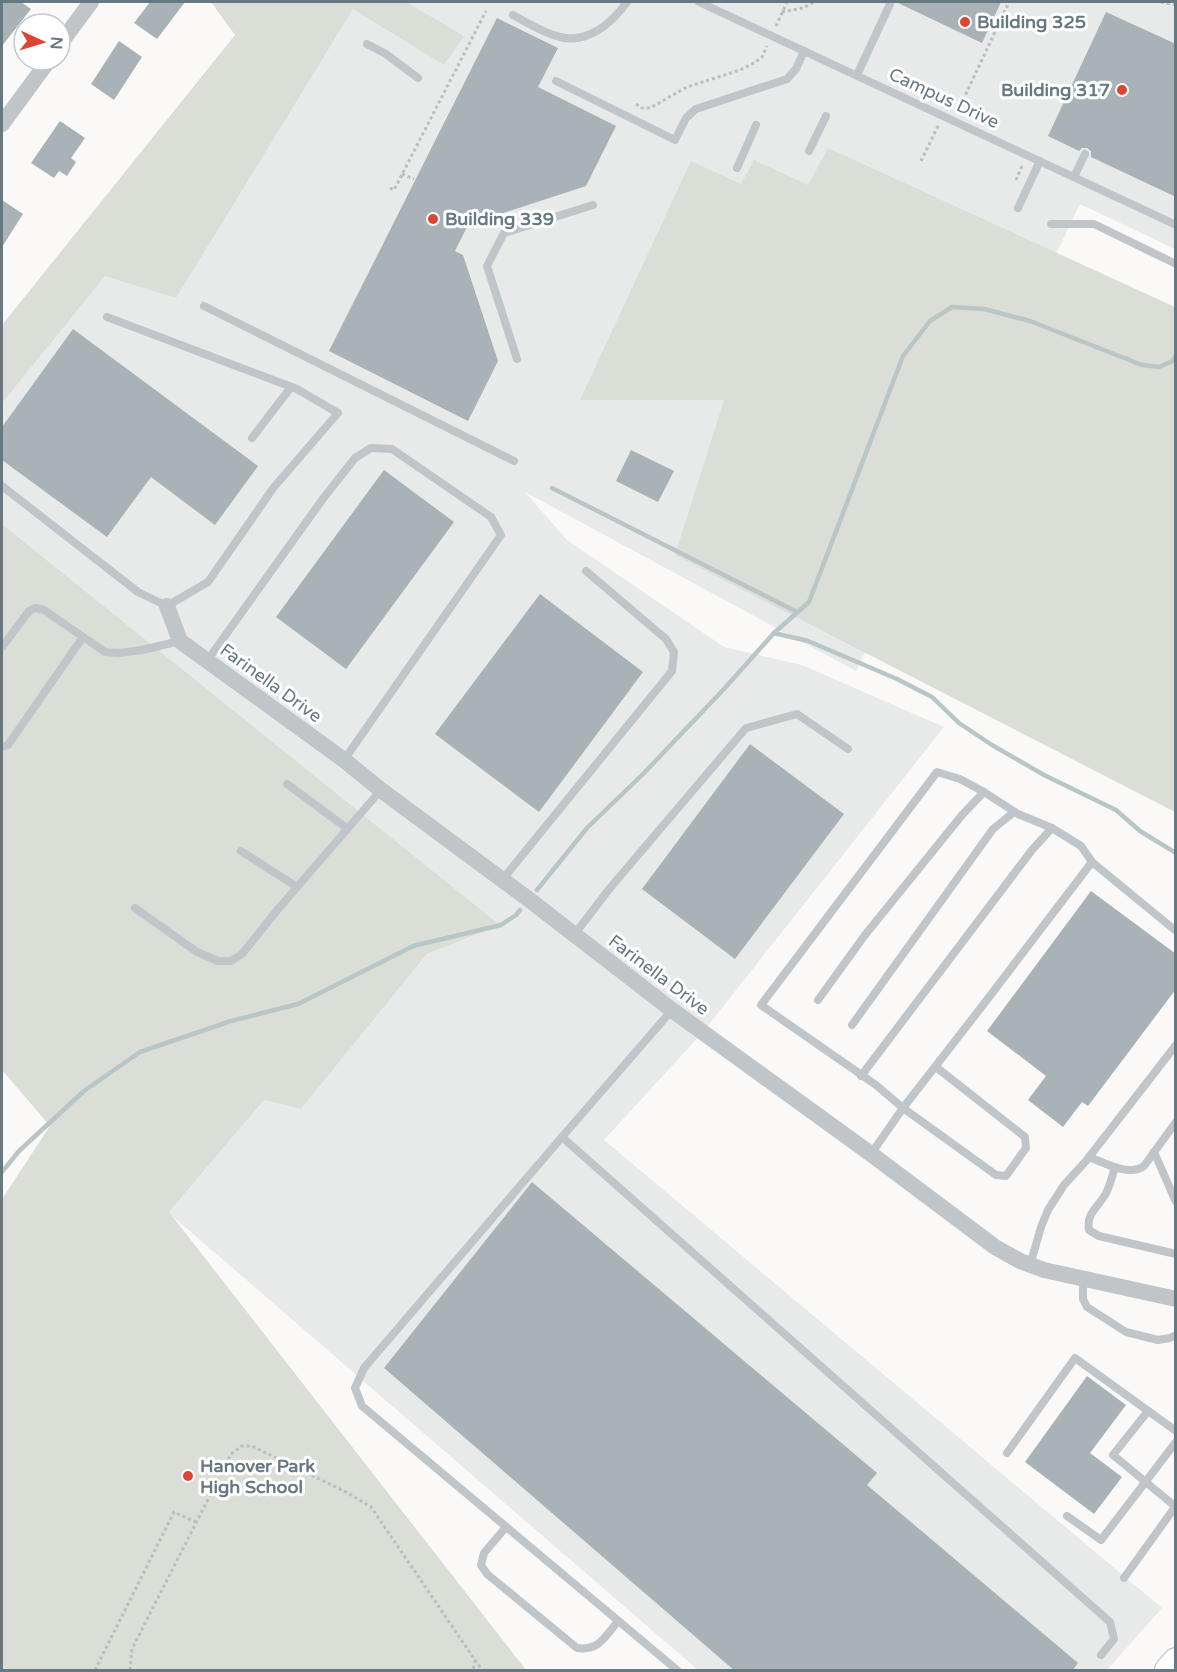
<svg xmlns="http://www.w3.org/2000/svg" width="1177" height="1672" viewBox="0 0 1177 1672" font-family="'Varela Round',sans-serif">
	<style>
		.built { fill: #e8e9e9 }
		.green { fill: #dbded7 }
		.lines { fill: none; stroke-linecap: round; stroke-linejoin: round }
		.stream { stroke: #b8c6c8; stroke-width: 4.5 }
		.building { fill: #a8b2b7 }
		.primary-casing { stroke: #b3b9bc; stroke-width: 28 }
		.path { stroke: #babec0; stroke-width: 3; stroke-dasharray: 3 3; stroke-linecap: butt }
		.service { stroke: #bfc5c8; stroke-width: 8 }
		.minor { stroke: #bfc5c8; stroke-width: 16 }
		.primary { stroke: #fff; stroke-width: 26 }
		.poi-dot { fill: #de4433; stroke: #fff; stroke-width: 2 }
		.labels { text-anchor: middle; stroke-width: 6; stroke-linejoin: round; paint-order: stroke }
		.poi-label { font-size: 18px; font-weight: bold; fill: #667982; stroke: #fff; text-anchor: start }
		.street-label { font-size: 18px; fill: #667982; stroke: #fff }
	</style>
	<rect width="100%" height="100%" fill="#faf9f8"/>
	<polygon class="built" points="274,2 1175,2 1175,249 1080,204 856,671 525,492 567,540 724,647 802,665 944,727 703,1032 604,1140 1162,1608 1107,1670 698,1670 170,1214 526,1670 2,1670 169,1212 264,1100 301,1109 427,954 500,925 2,524 2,362"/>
	<g class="green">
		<polygon points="211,2 406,2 464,36 444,65 353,9 176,298 105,276 2,403 2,325 235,35"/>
		<polygon points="828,148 1175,307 1175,812 675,555 724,400 580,400 691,161 741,184 754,160 808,185"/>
		<polygon points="2,524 500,925 427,954 301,1109 264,1100 169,1212 526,1670 2,1670 2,1199 50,1126 2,1070"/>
	</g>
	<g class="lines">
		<g class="stream">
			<polyline points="552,488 797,612"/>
			<polyline points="774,633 808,641 897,679 932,697 959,723 992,745 1044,775 1116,810 1140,831 1176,853"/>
			<polyline points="537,890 587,828 643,774 724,689 774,633 809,602 903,356 930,321 952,307 984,309 1030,321 1142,365 1159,367 1173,361 1176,355"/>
			<polyline points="2,1172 19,1151 84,1091 140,1052 231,1021 298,1004 413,946 501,925 516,915 520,910"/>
		</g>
	</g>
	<g class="building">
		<polygon points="2,2 21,2 31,9 2,46"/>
		<polygon points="150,2 185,2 157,39 134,23"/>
		<polygon points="896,2 1001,2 982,43"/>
		<polygon points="1106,12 1176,44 1176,197 1091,157 1091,151 1087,148 1082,148 1079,151 1048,136"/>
		<polygon points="497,18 558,48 538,87 616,126 586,186 479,221 472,217 455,251 463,255 498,361 468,421 329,351"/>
		<polygon points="119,41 142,57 114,100 91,84"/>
		<polygon points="60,121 85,138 71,158 76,162 67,176 59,171 54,178 31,163"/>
		<polygon points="2,200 23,214 2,247"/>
		<polygon points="73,329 258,466 215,525 151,477 107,537 2,460 2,427"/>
		<polygon points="631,450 674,471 658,502 616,481"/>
		<polygon points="384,470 454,522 346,669 276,617"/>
		<polygon points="540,594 643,672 539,812 435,734"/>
		<polygon points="750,744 844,814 735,959 642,889"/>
		<polygon points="1091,891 1176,954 1176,989 1088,1106 1082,1102 1063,1127 1028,1100 1046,1076 987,1031"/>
		<polygon points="532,1182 877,1473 867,1485 1078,1663 1072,1671 735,1671 384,1368"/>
		<polygon points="1087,1376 1126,1405 1090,1453 1122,1477 1094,1514 1025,1462"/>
	</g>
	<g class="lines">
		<defs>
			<polyline id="primary" points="1168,1670 1176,1661"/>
		</defs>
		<use href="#primary" class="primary-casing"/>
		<g class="path">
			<polyline points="1161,2 1176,5"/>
			<polyline points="782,12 803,8 814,2"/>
			<polyline points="776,26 787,2"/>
			<polyline points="636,104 642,108 650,108 687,87 740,70 754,63 762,57 767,46"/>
			<polyline points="958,111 1009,2"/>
			<polyline points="921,161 938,126"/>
			<polyline points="402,174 414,179"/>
			<polyline points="1016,180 1022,166"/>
			<polyline points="390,188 394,190 486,11"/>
			<polyline points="475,1660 482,1670"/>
			<polyline points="95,1670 174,1512 196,1522"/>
			<polyline points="130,1670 132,1649 231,1454 242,1446 252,1446 346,1492 371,1507 475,1660 473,1670"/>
		</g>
		<g class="service">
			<polyline points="699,2 1176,225"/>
			<path d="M513,15C528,23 543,33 560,37C588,44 612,23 627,2"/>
			<polyline points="367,44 386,54 418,78"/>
			<polyline points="857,75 890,4"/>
			<polyline points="556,81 675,140 686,118 696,109 787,79 796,69 804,51"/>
			<polyline points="809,151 826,116"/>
			<polyline points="737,168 756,125"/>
			<polyline points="1074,177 1085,154"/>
			<polyline points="1018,208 1040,161"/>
			<polyline points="1051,224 1094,224 1176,264"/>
			<polyline points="204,306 514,461"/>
			<polyline points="517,359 487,266 504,233 593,205"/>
			<polyline points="252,438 291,387"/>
			<polyline points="2,486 138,592 167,606 208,582 274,487 338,413 297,389 107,317"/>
			<polyline points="2,647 29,611 35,608 44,610 105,652 118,653 142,650 180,641"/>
			<polyline points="207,661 322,500 355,458 371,448 392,449 491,517 501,535 344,760"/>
			<polyline points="2,747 8,745 83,637"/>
			<polyline points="287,784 348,829"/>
			<polyline points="241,851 297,887"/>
			<polyline points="502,880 672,671 674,652 666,639 586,571"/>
			<polyline points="135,908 197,952 218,961 231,961 242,954 279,908 381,790"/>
			<polyline points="574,935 610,888 746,728 797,714 848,749"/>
			<polyline points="818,1000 865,935 962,815 984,792"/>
			<polyline points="672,1010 562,1137 364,1368 355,1388 362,1406 677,1670"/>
			<polyline points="852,1025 993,829 1014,812"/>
			<polyline points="936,1067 1025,1137 1026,1148 1006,1176 996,1175 903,1108 983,1005 1092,862"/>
			<polyline points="861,1076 1032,850 1052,828"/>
			<polyline points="562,1137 1110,1622 1114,1639 1101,1655"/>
			<polyline points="1154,1152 1176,1202"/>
			<polyline points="871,1154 903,1108 876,1085 761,1005 937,772 960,779 984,792 1018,814 1052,828 1081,846 1092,862 1176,931"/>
			<path d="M1089,1157C1105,1163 1129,1177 1144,1166L1176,1122"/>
			<path d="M1115,1167C1112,1176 1110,1187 1105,1195C1097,1208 1086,1214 1089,1230L1099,1236L1176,1254"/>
			<polyline points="1030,1265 1041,1227 1048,1210 1064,1185 1086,1161 1176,1045"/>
			<polyline points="1083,1279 1083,1299 1087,1307 1126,1332 1158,1340 1170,1338 1176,1335"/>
			<polyline points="1148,1411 1113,1455 1176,1507"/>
			<polyline points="1007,1453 1075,1358 1176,1431"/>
			<polyline points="1067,1516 1101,1540 1176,1442"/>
			<path d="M506,1527L484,1553L481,1565L487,1574L577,1648C599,1651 605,1637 618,1621"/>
			<polyline points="1124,1578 1175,1507"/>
		</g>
		<g class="minor">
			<polyline points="60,44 91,2"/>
			<polyline points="2,124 49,60"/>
			<polyline points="167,606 180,641 344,760 381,790 531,901 672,1010 871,1154 995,1247 1020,1261 1044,1270 1176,1299"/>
		</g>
		<use href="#primary" class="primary"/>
	</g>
	<g class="poi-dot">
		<circle cx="965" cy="22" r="6"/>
		<circle cx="1122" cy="90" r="6"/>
		<circle cx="433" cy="219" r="6"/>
		<circle cx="188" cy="1476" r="6"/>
	</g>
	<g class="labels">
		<g class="poi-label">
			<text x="977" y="28">Building 325</text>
			<text x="1110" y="96" text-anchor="end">Building 317</text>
			<text x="445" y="225">Building 339</text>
			<text x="200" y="1472">Hanover Park<tspan x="200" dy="21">High School</tspan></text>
		</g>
		<g class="street-label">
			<text transform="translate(944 98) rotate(25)" y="6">Campus Drive</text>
			<text transform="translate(271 683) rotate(36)" y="6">Farinella Drive</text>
			<text transform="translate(659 975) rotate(37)" y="6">Farinella Drive</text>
		</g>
	</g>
	<rect width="1177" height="1672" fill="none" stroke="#667982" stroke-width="6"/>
	<g transform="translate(42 42) rotate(94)"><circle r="28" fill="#ffffff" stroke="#c2c9cd" stroke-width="1.5"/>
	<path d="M0-4.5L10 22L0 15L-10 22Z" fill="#de4433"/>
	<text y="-9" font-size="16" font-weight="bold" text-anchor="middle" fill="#667982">N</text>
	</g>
</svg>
